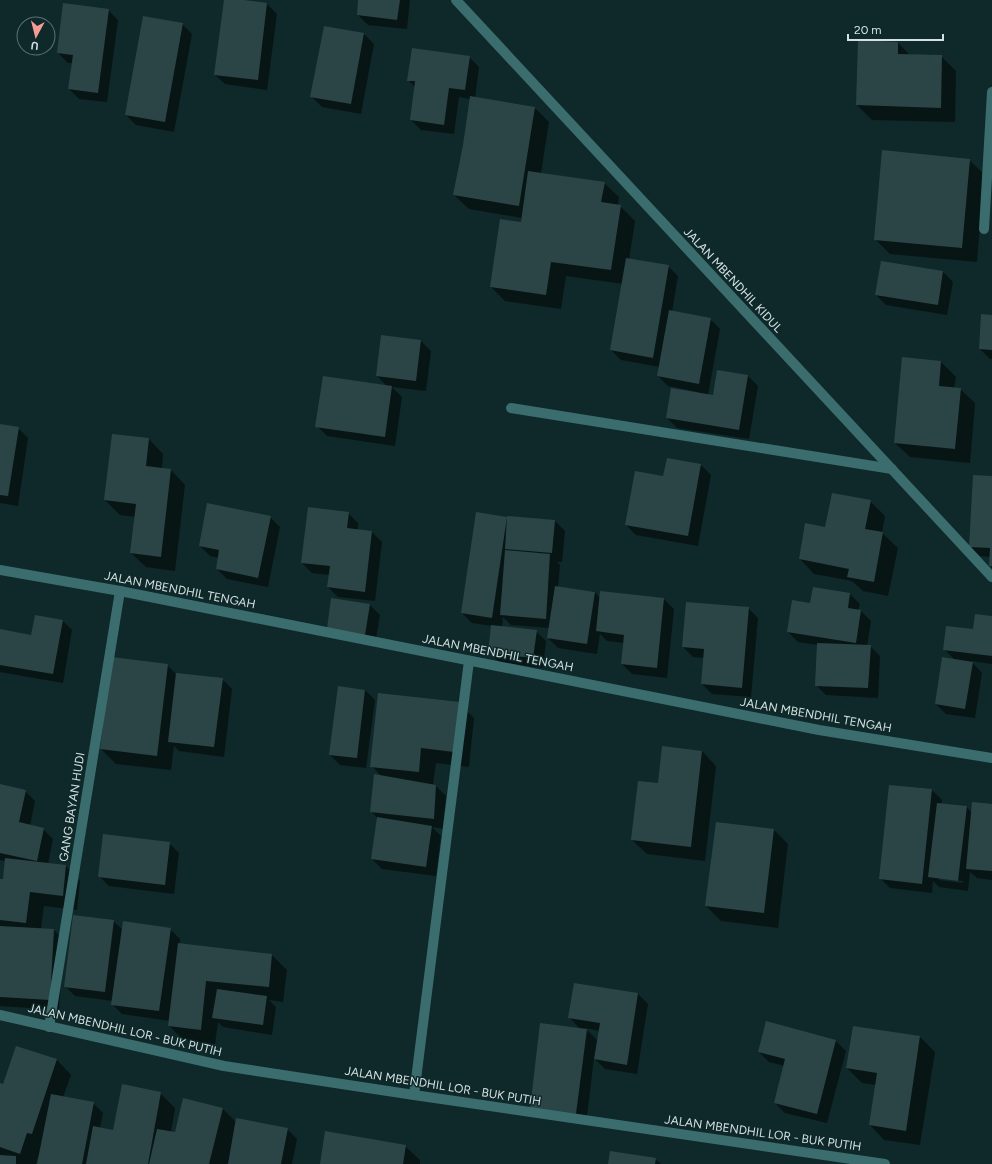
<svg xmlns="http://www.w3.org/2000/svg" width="992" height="1164" viewBox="0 0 992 1164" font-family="Figtree,sans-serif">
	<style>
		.shadow { fill: #0007; fill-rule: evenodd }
		.building { fill: #2b4546 }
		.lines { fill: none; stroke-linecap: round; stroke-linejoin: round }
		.minor { stroke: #3b6d6f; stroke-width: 10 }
		.labels { text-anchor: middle; stroke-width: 3; stroke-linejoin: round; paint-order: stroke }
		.street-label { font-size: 12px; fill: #d2e1e1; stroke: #0f2829 }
	</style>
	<rect width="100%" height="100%" fill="#0f2829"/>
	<g class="shadow">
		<polygon points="225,0 236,0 267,4 277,14 267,90 225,84 215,75"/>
		<polygon points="359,0 410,0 407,29 368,25 358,15"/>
		<polygon points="108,10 118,20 107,102 79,99 69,89 72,63 68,63 58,53"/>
		<polygon points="182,24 192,34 174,132 136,125 126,115"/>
		<polygon points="324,27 364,34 374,44 361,114 322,107 312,97"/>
		<polygon points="898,43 911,56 941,56 956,71 955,122 872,120 857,105"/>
		<polygon points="469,57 479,67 475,98 535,108 549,122 541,173 604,183 619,197 618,206 620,206 635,221 629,260 668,266 678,276 672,312 710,319 720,329 708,395 714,396 718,371 748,376 758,386 749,439 677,428 667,418 698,393 698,392 668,386 658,376 660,367 621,360 611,350 623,284 566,276 561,309 505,301 491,287 522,223 522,218 469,209 454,195 464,145 470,99 459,97 454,134 421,130 411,120 415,87 408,80"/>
		<polygon points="969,160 984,174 977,262 890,254 875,239"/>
		<polygon points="882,262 943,272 953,282 947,315 886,305 876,295"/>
		<polygon points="992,316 992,359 990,359 980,349"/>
		<polygon points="421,341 431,351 426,391 392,387 402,397 395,446 327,436 317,426 387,386 377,376"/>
		<polygon points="903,358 941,362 956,377 954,388 960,389 975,403 970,463 910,457 895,443"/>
		<polygon points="0,425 18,428 28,438 18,506 0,503"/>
		<polygon points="149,439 163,454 162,469 171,470 185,485 175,571 146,567 131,553 136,517 120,515 105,500"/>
		<polygon points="668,459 701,465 711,475 698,546 636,535 626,525 664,478"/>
		<polygon points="992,477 992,567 990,565 991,557 980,556 970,546"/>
		<polygon points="870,501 885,516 882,533 898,548 888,596 863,591 852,581 814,574 800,559 826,529"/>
		<polygon points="348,513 358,523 358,530 372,532 382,542 375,601 338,597 328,587 330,575 312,573 302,563"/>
		<polygon points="477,513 507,518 555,521 565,531 562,562 557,562 560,565 558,587 595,592 600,598 601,592 664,599 674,609 667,678 632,674 622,664 624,643 607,641 600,634 597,654 558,648 548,638 550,628 511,625 503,617 502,627 536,631 546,641 543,668 499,662 489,652 492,626 472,623 462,613"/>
		<polygon points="270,517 280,527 268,587 227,579 217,569 219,558 210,556 200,546"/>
		<polygon points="850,594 860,604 858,611 861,611 871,621 867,646 870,646 880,656 878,698 826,695 816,685 818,645 798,642 788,632"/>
		<polygon points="332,599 370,605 380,615 375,644 328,628"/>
		<polygon points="748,608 758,618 751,697 712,694 702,684 704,658 693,657 683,647"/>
		<polygon points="992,617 992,664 971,661 982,673 975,718 946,714 936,704 955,660 944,649 974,631"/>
		<polygon points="62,620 72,630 63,683 0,672 0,630 32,636"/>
		<polygon points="167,665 177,675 222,679 232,689 224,757 179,751 174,746 171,770 116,764 101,749"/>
		<polygon points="365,690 375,700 366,768 340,765 330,755"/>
		<polygon points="459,703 474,718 469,767 436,763 433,785 436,786 446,796 443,829 432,827 441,836 436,876 382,869 372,859 378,819 371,811 382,777 372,766"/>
		<polygon points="702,751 716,766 705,861 647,854 632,840 658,784"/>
		<polygon points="0,785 25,791 35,801 30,826 43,829 53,839 48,864 66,866 80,881 77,910 44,906 41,929 54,930 64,940 59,1010 0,1006 0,880 3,880 6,861 0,860"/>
		<path d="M932,790L942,800L941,804L967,807L972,813L992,805V880L977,878L970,872L968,891L939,887L933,881L932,893L890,888L880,878ZM939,878L963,881V883L939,880Z"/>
		<polygon points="774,830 788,844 778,928 721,921 706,906"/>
		<polygon points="169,843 179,853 174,894 109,886 99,876"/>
		<polygon points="113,921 123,930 170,929 180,939 180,945 272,955 287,970 283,1002 269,1000 276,1007 272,1035 223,1027 218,1022 215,1044 184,1040 169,1026 170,1021 122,1014 112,1004 113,1001 75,996 65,986"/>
		<path d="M638,994L648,1004L637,1074L605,1069L594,1058L586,1124L541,1118L580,1029L569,1017ZM585,1028L600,1031L598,1041Z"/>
		<polygon points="766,1023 836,1041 846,1051 827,1123 785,1113 775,1103 785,1066 769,1062 759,1052"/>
		<polygon points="854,1027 920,1037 935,1052 920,1145 884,1140 870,1125 876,1085 862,1083 847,1068"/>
		<polygon points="57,1060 71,1075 63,1097 93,1103 103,1113 100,1128 114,1131 160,1093 175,1108 171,1132 176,1134 184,1100 223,1109 237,1123 287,1129 297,1139 292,1164 229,1164 228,1163 227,1164 38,1164 38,1157 36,1164 0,1164 0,1084 4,1085"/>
		<polygon points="405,1146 420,1160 420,1164 321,1164"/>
		<polygon points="655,1159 661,1164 609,1164"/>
	</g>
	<g class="building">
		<polygon points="224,0 244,0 267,3 258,80 214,75"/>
		<polygon points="358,0 400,0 397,20 357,15"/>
		<polygon points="63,3 109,9 98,93 68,89 73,55 57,53"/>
		<polygon points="143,16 183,23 165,122 125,115"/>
		<polygon points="324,26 364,33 351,104 310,97"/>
		<polygon points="858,40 898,42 898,54 942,55 941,108 856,105"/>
		<polygon points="412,48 470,56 465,90 449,88 444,125 410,120 415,81 407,81"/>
		<polygon points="470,96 535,107 519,206 453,195 463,145"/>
		<polygon points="882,150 970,159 962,248 874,240"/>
		<polygon points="528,171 605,182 601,202 621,205 611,270 551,262 546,295 490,287 500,219 521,222"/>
		<polygon points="626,258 669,265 653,358 610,350"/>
		<polygon points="881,261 943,271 938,305 875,295"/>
		<polygon points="669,310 711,318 699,384 657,376"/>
		<polygon points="981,314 992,315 992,350 979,349"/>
		<polygon points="381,335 421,340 416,381 376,376"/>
		<polygon points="902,357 941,361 939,386 961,388 955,449 894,443"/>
		<polygon points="717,370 748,375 739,430 666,418 671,388 713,395"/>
		<polygon points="323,376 392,386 385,437 315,427"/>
		<polygon points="0,424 19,427 8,496 0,495"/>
		<polygon points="112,434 149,438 146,466 171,469 161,557 130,553 136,504 104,500"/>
		<polygon points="667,458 701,464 688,536 625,525 635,471 663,476"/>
		<polygon points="973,475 992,476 992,566 989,566 990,548 969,547"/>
		<polygon points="832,493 871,500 865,529 883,532 874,582 847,577 849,569 799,559 805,523 825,527"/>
		<polygon points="207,503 271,516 258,578 216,569 219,550 199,546"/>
		<polygon points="308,507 349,512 347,528 372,531 365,592 327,587 330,566 301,563"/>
		<polygon points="476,512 507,517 492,618 461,613"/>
		<polygon points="507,516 555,520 552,553 505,549"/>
		<polygon points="505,550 550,554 546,619 500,615"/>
		<polygon points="555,586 595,592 587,644 547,638"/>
		<polygon points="813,587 850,593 848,608 861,610 856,643 787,632 792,600 810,603"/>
		<polygon points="600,591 664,598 657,668 621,664 624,635 596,631"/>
		<polygon points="331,598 370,604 365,635 327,629"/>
		<polygon points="686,602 749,607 742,688 701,684 704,649 682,647"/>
		<polygon points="975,614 992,616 992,656 943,650 946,626 973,629"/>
		<polygon points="35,615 63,620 53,674 0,665 0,629 31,635"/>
		<polygon points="491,625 537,630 533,658 488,653"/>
		<polygon points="817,643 871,645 868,688 815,686"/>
		<polygon points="112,657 168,664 157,756 100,749"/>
		<polygon points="942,657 973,662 965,709 935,704"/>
		<polygon points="176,673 223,678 214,747 168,742"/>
		<polygon points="338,686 365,690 357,758 329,755"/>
		<polygon points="378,693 460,702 454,752 421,748 419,772 370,767"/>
		<polygon points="662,746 702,751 691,847 631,840 638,781 658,783"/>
		<polygon points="374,774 436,785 434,819 370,812"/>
		<polygon points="0,784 26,790 19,822 44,828 37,861 0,853"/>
		<polygon points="889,785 932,789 922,884 879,879"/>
		<polygon points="972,802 992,804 992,871 966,869"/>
		<polygon points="937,803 967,806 958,881 928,877"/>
		<polygon points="377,817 432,826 426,867 371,859"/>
		<polygon points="716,822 774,829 764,913 705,906"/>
		<polygon points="103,834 170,842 165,885 98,877"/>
		<polygon points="5,858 66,865 63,896 30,892 26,923 0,920 0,879 3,879"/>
		<polygon points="73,915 114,920 105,992 64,987"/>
		<polygon points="123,921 171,928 159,1011 111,1005"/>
		<polygon points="0,926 54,929 50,1000 0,997"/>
		<polygon points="178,943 272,954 269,987 206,981 201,1030 168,1026"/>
		<polygon points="574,983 638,993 627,1065 594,1059 600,1023 568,1018"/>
		<polygon points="217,989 267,996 263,1025 212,1018"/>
		<polygon points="766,1021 836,1040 817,1114 774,1103 785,1059 758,1052"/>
		<polygon points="540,1023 587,1029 576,1114 530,1109"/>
		<polygon points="853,1026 920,1036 906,1131 869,1125 877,1073 846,1068"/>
		<polygon points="16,1046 57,1059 32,1134 27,1133 20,1154 0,1147 0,1083 3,1084"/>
		<polygon points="122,1084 161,1092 148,1164 86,1164 93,1126 113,1130"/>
		<polygon points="51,1094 94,1102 82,1164 37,1164"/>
		<polygon points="183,1098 223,1108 209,1164 149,1164 157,1129 175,1132"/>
		<polygon points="236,1118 288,1128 281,1164 228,1164"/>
		<polygon points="325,1131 406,1145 403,1164 320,1164"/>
		<polygon points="610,1151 656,1158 655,1164 608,1164"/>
		<polygon points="0,1155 16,1156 16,1164 0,1164"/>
	</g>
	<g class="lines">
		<g class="minor">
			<polyline points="456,0 992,577"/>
			<polyline points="984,229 992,92"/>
			<polyline points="511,408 892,469"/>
			<polyline points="0,570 120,591 819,730 992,758"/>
			<polyline points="0,1015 224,1066 414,1095 885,1164"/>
			<polyline points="49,1027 120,591"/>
			<polyline points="414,1095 469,661"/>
		</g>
	</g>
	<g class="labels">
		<g class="street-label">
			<text transform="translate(733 280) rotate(47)" y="4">JALAN MBENDHIL KIDUL</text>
			<text transform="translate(180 590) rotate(11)" y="4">JALAN MBENDHIL TENGAH</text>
			<text transform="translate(498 653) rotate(11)" y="4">JALAN MBENDHIL TENGAH</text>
			<text transform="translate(816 715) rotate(10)" y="4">JALAN MBENDHIL TENGAH</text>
			<text transform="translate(72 807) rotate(-81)" y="4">GANG BAYAN HUDI</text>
			<text transform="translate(125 1030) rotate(13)" y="4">JALAN MBENDHIL LOR - BUK PUTIH</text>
			<text transform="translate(443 1086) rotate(9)" y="4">JALAN MBENDHIL LOR - BUK PUTIH</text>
			<text transform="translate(763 1133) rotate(8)" y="4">JALAN MBENDHIL LOR - BUK PUTIH</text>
		</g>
	</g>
	<g transform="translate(36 36) rotate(187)"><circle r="19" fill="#0f2829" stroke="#5d7273"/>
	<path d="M0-3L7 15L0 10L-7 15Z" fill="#f59c94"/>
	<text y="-6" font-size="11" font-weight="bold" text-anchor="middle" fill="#d2e1e1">U</text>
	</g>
	<path d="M848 34v6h95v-6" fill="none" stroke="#d2e1e1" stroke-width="2"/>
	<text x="854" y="34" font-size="12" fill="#d2e1e1" stroke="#0f2829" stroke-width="3" paint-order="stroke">20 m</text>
</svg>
